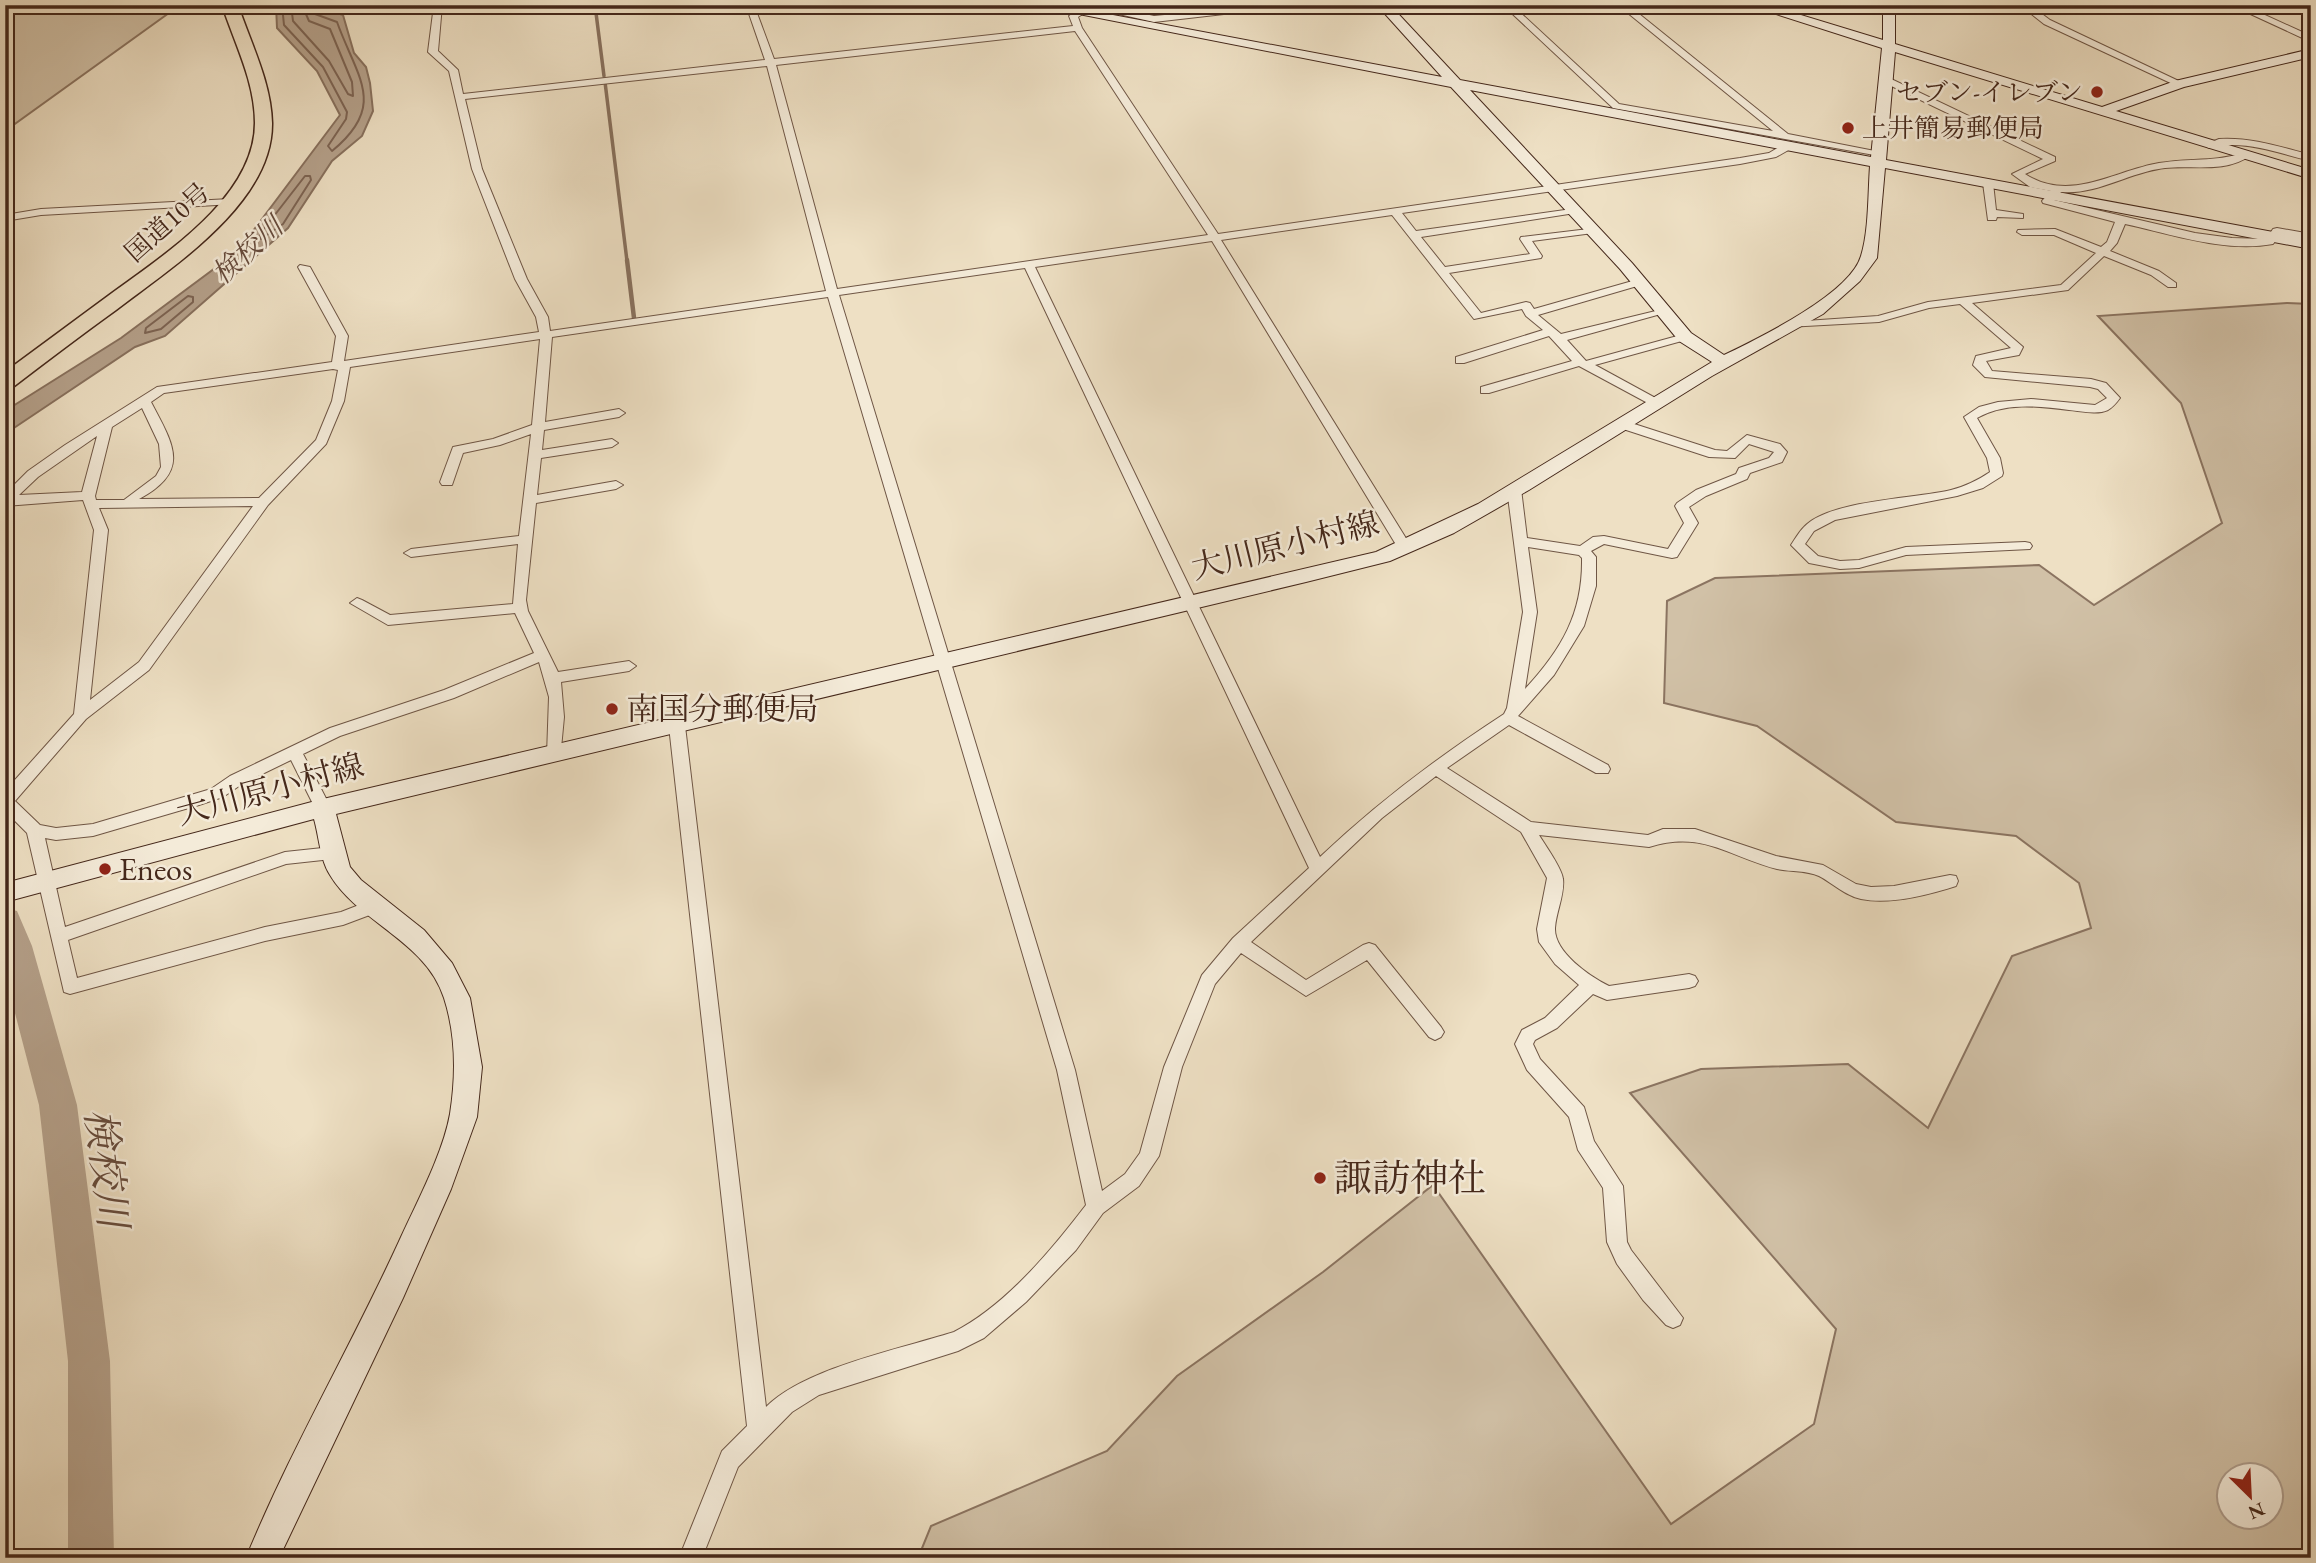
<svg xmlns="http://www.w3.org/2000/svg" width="2316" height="1563" viewBox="0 0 2316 1563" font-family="'EB Garamond','Noto Serif JP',serif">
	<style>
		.green { fill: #d1c1a7; stroke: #8b7461; stroke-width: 2; fill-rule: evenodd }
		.water { fill: #b5a18b; stroke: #88715e; stroke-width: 2 }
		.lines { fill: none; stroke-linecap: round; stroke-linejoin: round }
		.shore { stroke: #7d6453; stroke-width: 2 }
		.stream-far1 { stroke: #88715e; stroke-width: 3.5 }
		.stream { stroke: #88715e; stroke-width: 4.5 }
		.river { fill: #b5a18b; fill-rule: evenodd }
		.street-casing { stroke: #6f5645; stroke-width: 2 }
		.secondary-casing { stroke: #45281b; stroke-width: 2 }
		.highway-casing { stroke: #45281b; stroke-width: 3 }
		.street { fill: #f4ebd9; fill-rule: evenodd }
		.secondary { fill: #f4ebd9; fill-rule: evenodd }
		.highway { fill: #eee0c4; fill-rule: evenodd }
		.poi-dot { fill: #8f2418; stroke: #f4ebd9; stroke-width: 2.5 }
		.labels { text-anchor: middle; stroke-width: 5; stroke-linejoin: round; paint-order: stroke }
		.far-poi-label { font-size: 26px; fill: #45281b; stroke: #f4ebd9; text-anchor: end }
		.far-street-label { font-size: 26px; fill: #45281b; stroke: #f4ebd9 }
		.far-water-label { font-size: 28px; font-style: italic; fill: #674c3d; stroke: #f4ebd9 }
		.street-label { font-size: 32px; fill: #45281b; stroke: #f4ebd9 }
		.poi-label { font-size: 32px; fill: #45281b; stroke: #f4ebd9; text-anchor: start }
		.near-poi-label { font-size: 38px; fill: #45281b; stroke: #f4ebd9; text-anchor: start }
		.near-water-label { font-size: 40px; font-style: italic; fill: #674c3d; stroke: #f4ebd9 }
	</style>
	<rect width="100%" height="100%" fill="#eee0c4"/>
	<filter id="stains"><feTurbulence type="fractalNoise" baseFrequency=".00286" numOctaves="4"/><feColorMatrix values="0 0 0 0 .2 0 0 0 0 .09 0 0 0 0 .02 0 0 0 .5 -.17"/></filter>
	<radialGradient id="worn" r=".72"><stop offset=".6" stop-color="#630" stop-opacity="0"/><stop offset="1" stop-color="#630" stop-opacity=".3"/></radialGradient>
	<g class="green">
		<polygon points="5,5 180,5 5,131"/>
		<path d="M2287,303L2311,304V1558H918L931,1526L1107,1451L1177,1376L1323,1272L1433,1185L1671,1524L1814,1424L1836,1329L1630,1093L1701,1069L1848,1064L1928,1128L2012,956L2091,928L2079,883L2016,836L1896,822L1757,726L1664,703L1667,601L1715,578L2039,565L2094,605L2222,523L2181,403L2098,316ZM2228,1476H2270V1518H2228Z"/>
	</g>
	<polygon class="water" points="276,5 312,5 343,15 354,53 366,67 370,83 373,111 362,136 332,161 288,228 165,336 135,347 5,434 5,411 121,338 238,251 340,115 317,71 277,28"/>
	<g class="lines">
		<g class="shore">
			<path d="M282,5L284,25L323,67L347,112L346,119L328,146L332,151C388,105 357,78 337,22L315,14L311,5"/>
			<polyline points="291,5 293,21 329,61 348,94 353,96 352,82 330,29 309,21 302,5"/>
			<polygon points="305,176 310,176 311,180 283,224 261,239 260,234"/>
			<polygon points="188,296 193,297 193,302 161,329 145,333 146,328"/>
		</g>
		<g class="stream-far1">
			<polyline points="595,5 604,76"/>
			<polyline points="605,82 627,261"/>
		</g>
		<polyline class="stream" points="627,260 634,318"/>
		<polygon class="river" points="5,908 17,911 32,946 77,1105 110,1361 114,1558 68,1558 68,1361 39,1105 5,975"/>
		<defs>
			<g id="street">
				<path d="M434,5H442L438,51L458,70L463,94L765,60L746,5H754L774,59L1073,26L1069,16L1084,5H1104L1154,16L1270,5H1303L1154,22L1092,8L1078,17L1082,28L1218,234L1740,158L1769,153L1784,144H1792V148L1776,157L1740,164L1402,213L1416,231L1579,208V212L1575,213L1421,237L1445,267L1530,254L1520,239L1521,237L1597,228V232L1593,233L1532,241L1542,256L1541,258L1449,273L1481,313L1526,302L1530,303L1534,309L1636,280H1644V284L1538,315L1561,334L1668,308V312L1567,340L1586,361L1681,335H1689V339L1595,365L1661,401L1663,404L1657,408L1579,366L1489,393H1481V387L1572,361L1549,336L1464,363H1456V357L1543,330L1526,316L1522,309L1474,319L1392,215L1221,240L1412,548L1405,552L1398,548L1212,241L1035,267L1320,857C1377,803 1438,757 1504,714L1507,708L1523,612L1507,489L1509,486H1519L1521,489L1527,538L1580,546L1593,537L1604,536L1668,549L1684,523L1675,506L1677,503L1696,490L1736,474L1739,468L1769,458L1774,452L1749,444L1735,458L1709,457L1620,428V422H1628L1715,450L1727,451L1747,435L1780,444L1787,452L1782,462L1750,473L1747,479L1706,496L1689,507L1698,523L1677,557L1672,558L1604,544L1591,551L1596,557V586L1584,626L1554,675L1518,716L1608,765L1610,769L1608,773H1596L1509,725L1447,768L1531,822L1648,835L1663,829H1695L1776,856L1823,865L1856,884L1871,887L1894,886L1950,875L1956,876L1958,881L1956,886C1928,895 1891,905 1861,899C1844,895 1834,884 1819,876C1806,870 1791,872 1777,869C1727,856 1703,830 1649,847L1539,835C1545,845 1562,868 1563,879C1565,894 1556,912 1555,928C1554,952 1589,976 1609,986L1689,974L1695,976L1698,981L1695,986L1689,988L1607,1000L1593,994L1557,1028L1535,1040L1533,1044L1540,1059L1584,1107L1594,1141L1623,1186L1627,1242L1631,1250L1683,1318L1680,1325L1673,1328L1666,1325L1643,1300L1617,1264L1607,1242L1603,1188L1578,1150L1569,1117L1527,1070L1515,1044L1522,1030L1545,1018L1579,985L1555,964L1539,942L1537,929L1547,878L1521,832L1436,776L1382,818L1251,942L1306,980L1363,945L1369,943L1375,945L1441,1027L1444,1032L1441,1037L1435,1040L1429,1037L1367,960L1306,996L1241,953L1215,984L1182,1067L1159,1156L1139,1186L1103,1213L1076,1250L1026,1302L984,1338L958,1351L819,1395L792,1412L738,1467L702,1558H679L722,1451L747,1426L669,726L672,722L677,721L685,726L766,1407C805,1368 900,1349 954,1332C1006,1305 1050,1252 1086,1205L1057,1070L828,297L552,337L545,422L619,409L625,413L619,417L544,430L542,450L612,439L618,443L612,447L541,458L537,495L616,481L623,485L616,489L536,503L526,600L528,611L558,672L629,661L636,666L629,671L561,682L564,717L560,759L555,761L547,755L549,697L539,662L454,698L340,736L303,754L331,808L329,812H317L291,760L242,784L223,797L199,805L93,836L56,840L45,838L65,927L285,852L332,847L338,849L340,853L338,857L332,859L286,864L68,940L77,978L265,927L341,912L377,898L383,900L385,905L383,910L343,925L265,941L70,994L64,992L27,833L5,811V791L74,714L94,530L83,500L5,506V494L28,471L65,445L157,387L332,362L336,336L298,267L300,265L310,267L348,336L344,361L539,332L536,317L515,279L472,169L449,71L428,52ZM1075,31L1208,235L837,289L776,65ZM767,66L826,291L550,331L548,317L527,279L482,169L465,99ZM1025,268L1309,868L1233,938L1202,975L1164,1067L1140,1153L1125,1174L1102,1191L1075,1070L839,295ZM540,339L532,425L493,439L453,447L440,482L442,485H452L463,453L500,445L531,434L519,536L411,549L404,553L411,557L518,544L513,604L390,615L362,600L357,598L350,603L388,625L515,613L534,653L444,690L330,728L230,776L211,789L93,824L56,828L40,825L15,801L86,719L149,670L268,505L326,444L344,401L350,367ZM333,369L338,370L332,401L316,440L259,498L139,499C192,471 173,444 151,402L164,393ZM142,408L159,444L161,467L156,476L124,500H96L95,496L112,427ZM97,436L82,492L19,495L38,477ZM253,506L139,662L90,700L108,530L99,508ZM1528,547L1579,555L1582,558C1583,613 1562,649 1525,689L1537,612Z"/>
				<polygon points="1503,5 1512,5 1619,104 1773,131 1618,5 1628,5 1788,134 1885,153 1880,156 1613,108"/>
				<polygon points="2020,5 2030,5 2050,20 2185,84 2177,86 2044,24"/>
				<polygon points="2231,5 2243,5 2311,36 2311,42"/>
				<path d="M1883,78H1889L2055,157V161L2025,174C2070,203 2113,171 2159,163C2189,158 2214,162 2244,153L2249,156C2227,173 2191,165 2165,168C2129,172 2098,195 2061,192L2054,200L2195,233L2232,238L2266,239L2273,229L2277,228L2311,234V240L2280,235L2273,244C2225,253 2171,234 2125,224L2117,243L2110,251L2159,271L2176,283V287H2168L2151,275L2104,256L2068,290L1972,303L2023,347L2019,355L1986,361L1992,371L2091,379L2106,383L2120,398C2117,402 2113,407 2108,410C2097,415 2081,411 2069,410C2038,406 2005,402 1977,418L2000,458L2003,473L2002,476L1983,488L1957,496L1835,520L1814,531L1805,544L1818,556L1840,561L1859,560L1906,547L2025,542L2030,543L2032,546L2030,549L1906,555L1859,568L1840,569L1809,563L1791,545C1795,539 1799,532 1804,527C1829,500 1914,499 1951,490C1966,486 1978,480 1990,472L1987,458L1964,417L1979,407L1998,402L2031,399L2095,405L2107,398L2098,389L2090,387L1985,377L1973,365L1976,356L2011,348L1960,304L1929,308L1879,322L1787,327V323L1791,322L1878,316L1928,302L2061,285L2096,253L2054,235H2022L2017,232L2018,230L2055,229L2101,247L2107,242L2115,222L2043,203L2042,201L2051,191L2030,187L2012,174L2043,159L1883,82Z"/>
				<path d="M2219,139C2251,137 2280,147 2311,155V161C2277,153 2243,139 2209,148L2204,145Z"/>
				<polygon points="1988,180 1993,183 1996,210 2023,214 2023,218 1997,217 1996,220 1988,220 1983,183"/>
				<polygon points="230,199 235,202 234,204 41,215 5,221 5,215 41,209"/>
			</g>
			<path id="secondary" d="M1033,5H1060L1442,77L1377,5H1390L1460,80L1871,157L1882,48L1748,5H1768L1883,40V5H1895V44L2102,107L2175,81L2311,49V57L2184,87L2116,111L2311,170V179L1895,52L1886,160L2311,239V249L1885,168L1877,258L1860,281L1823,314L1712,376L1529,490L1454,533L1390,561L1306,582L336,814L350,867L361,880L424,930L452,963L470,998L482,1067L477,1117L451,1189L403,1298L279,1558H246C291,1448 352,1345 401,1237C418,1200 443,1153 450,1114C456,1076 456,1035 444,998C426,941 359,923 330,875C320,860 319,836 314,819L5,902V883L323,799L1376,552L1478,504L1712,362L1679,341L1620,269L1451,87ZM1470,90L1870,166C1868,193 1869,231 1861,256C1850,294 1759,338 1724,355L1691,333L1632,263Z"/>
			<path id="highway" d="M222,5H238C251,44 271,82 272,123C273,203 172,267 116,310C81,335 47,361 13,387L5,388V372C40,346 74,321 108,296C162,256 255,198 255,123C255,82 235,44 222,5Z"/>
		</defs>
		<use href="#street" class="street-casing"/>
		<use href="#secondary" class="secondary-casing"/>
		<use href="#highway" class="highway-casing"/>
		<use href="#street" class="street"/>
		<use href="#secondary" class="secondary"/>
		<use href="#highway" class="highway"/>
	</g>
	<g class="poi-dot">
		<circle cx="2097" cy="92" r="7"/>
		<circle cx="1848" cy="128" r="7"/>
		<circle cx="612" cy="709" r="7"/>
		<circle cx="105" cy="869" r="7"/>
		<circle cx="1320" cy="1178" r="7"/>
	</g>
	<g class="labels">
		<g class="far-poi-label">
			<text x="2083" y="101">セブン-イレブン</text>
			<text x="1862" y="137" text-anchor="start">上井簡易郵便局</text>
		</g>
		<g class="far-street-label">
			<text transform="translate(167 222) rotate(-42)" y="9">国道10号</text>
		</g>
		<g class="far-water-label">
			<text transform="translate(247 250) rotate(-42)" y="10">検校川</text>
		</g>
		<g class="street-label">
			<text transform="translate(1285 545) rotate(-14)" y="11">大川原小村線</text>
			<text transform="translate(270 789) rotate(-15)" y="11">大川原小村線</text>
		</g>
		<g class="poi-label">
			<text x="626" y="720">南国分郵便局</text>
			<text x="119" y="880">Eneos</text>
		</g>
		<g class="near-poi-label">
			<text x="1334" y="1191">諏訪神社</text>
		</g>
		<g class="near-water-label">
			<text transform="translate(107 1168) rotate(83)" y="14">検校川</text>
		</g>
	</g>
	<rect width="2316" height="1563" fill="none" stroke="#eee0c4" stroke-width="28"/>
	<rect x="7" y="7" width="2302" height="1549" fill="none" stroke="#45281b" stroke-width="3.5"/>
	<rect x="14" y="14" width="2288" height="1535" fill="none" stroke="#45281b" stroke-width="2"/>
	<g transform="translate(2250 1496) rotate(156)"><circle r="33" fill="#f4ebd9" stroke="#ae9d8d" stroke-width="2"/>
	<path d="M0-5L12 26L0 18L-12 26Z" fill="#8f2418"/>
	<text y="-10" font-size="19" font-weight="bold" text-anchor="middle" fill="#45281b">N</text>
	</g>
	<rect width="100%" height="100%" filter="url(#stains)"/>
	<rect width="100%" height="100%" fill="url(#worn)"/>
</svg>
